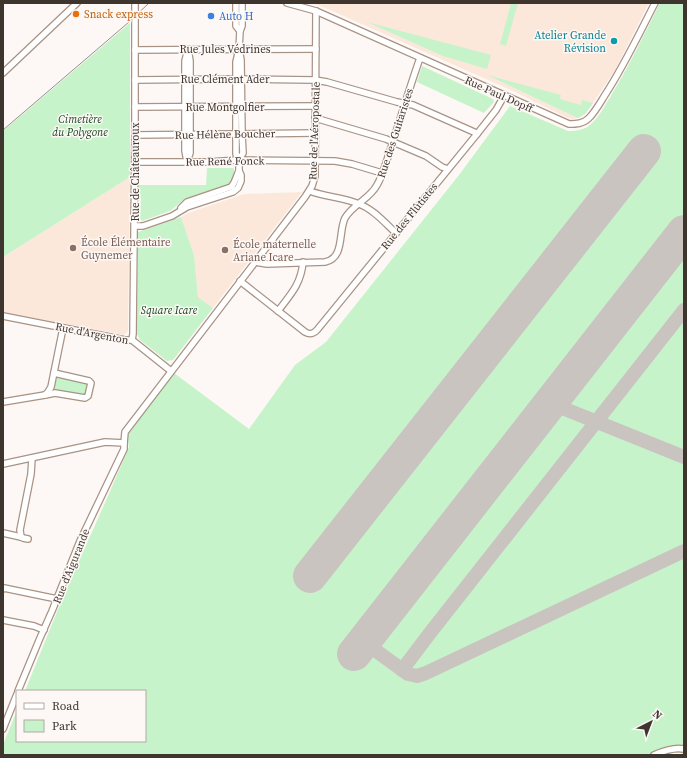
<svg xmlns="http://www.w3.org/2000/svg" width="687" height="758" viewBox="0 0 687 758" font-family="'Source Serif 4',serif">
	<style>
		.built { fill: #fbe8db }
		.green { fill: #c7f3ca }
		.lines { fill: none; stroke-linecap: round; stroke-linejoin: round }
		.taxiway { stroke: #cac4c0; stroke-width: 14 }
		.runway { stroke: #cac4c0; stroke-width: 34 }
		.minor-casing { stroke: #a99384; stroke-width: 8 }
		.minor { stroke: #fff; stroke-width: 5.5 }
		.tram { stroke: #97908b; stroke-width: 1 }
		.food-dot { fill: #e8710a; stroke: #fdf8f5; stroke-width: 1.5 }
		.shop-dot { fill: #3f7fe0; stroke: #fdf8f5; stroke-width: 1.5 }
		.culture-dot { fill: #0f9aa8; stroke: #fdf8f5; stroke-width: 1.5 }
		.education-dot { fill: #8d6e63; stroke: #fdf8f5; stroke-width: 1.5 }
		.labels { text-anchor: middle; stroke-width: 3; stroke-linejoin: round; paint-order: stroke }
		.food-label { font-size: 11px; fill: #c56008; stroke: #fdf8f5; text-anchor: start }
		.shop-label { font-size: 11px; fill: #366cbe; stroke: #fdf8f5; text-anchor: start }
		.culture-label { font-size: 11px; fill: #0d838f; stroke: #fdf8f5; text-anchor: end }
		.street-label { font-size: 11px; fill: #3e352e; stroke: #fdf8f5 }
		.park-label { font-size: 11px; font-style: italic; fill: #15471f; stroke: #fdf8f5 }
		.education-label { font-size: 11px; fill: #785e54; stroke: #fdf8f5; text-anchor: start }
	</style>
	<rect width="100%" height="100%" fill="#fdf8f5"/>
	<g class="built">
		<polygon points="312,3 649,3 615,70 593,103 584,115 578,118 572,119 568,118 515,92 330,10"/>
		<polygon points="130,177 128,331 124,335 3,312 3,257"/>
		<polygon points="302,192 213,308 198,297 194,255 181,217 188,213 244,194"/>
	</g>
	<g class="green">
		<polygon points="511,3 518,3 506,46 500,44"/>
		<path d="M660,3H684V754C676,752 668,752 660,755H3V745L17,710V741H145V691H25L63,597L108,496L129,447L127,439L128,430L174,373L249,429L295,365L326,342L459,175L510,106L568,131C577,131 585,130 591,124C599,117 604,107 609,99C628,68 644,35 660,3Z"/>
		<polygon points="367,22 491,55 487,69 443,56"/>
		<polygon points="130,23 130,177 3,257 3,131"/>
		<polygon points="422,66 493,99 494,102 484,113 417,82"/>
		<polygon points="487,75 561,95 560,99 581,105 582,100 593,103 586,113 578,118"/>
		<polygon points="207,168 233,168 234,169 234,178 228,185 185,199 170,211 142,221 138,219 140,214 141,199 138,195 138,185 206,185"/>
		<polygon points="181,217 194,255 198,297 213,308 173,360 167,361 140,340 137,334 138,232"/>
		<polygon points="57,377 87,383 88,384 86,393 84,394 54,390 53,389 55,378"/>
	</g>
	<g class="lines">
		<g class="taxiway">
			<polyline points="550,403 684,457"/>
			<polyline points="364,642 408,674 417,676 426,673 684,551"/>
			<polyline points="402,670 430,633 684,310"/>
		</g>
		<g class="runway">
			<polyline points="310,576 644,151"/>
			<polyline points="354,654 684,232"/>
		</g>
		<defs>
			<g id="minor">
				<polyline points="236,3 236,26 240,31 242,26 242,3"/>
				<path d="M287,3L316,11L569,124C576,124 583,124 589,118C595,112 600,103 605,95C624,66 639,34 655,3"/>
				<polygon points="188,49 190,61 190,153 187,161 185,151 185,61"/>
				<polyline points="239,49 236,62 236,154 239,160 243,153 242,134 241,60 239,49 240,31"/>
				<polyline points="135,50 316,49"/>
				<polyline points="3,73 77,3"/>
				<polyline points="135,80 237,79 315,80 327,82 397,102 413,105 474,132 477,134"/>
				<polyline points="135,107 315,106"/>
				<polyline points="315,118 386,139 426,156 442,167 448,169"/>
				<polyline points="135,135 315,133"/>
				<polyline points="135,162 208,162 239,160 335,161 352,164 382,173"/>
				<path d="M310,191C325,197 343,197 359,204C373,209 385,223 396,233"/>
				<path d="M181,208L187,202L231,187C236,182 236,176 239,171"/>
				<polyline points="135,226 143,226 172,216 187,207 233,192 238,188 241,181 241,175 239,171 239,160"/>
				<path d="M255,262L267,264L325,262C345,258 338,232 345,218C353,204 370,199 377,185C383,175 386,162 390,151C400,120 409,89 420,58"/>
				<path d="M240,281L305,332C310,335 313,334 317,330L477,134L496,110L504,96"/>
				<path d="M278,311C291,294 301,284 303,262"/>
				<polyline points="3,316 125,340 132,340 171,371"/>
				<polyline points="132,340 133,334 135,135 135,3"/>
				<polyline points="45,395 55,393 85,398 88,396 91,383 89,381 54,373"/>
				<polyline points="3,402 45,395 48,392 51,387 63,328"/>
				<polyline points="3,464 105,442 124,443 125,432 305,197 312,186 315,176 316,11"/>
				<polyline points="3,533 21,537"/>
				<polyline points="28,539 23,538 21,537 20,530 31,474 32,458"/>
				<polyline points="3,589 4,588 57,599"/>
				<polyline points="3,620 34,626 44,630"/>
				<polyline points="18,691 40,638 52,611 80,541 124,449 124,443"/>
				<polyline points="3,729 17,694"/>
				<path d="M654,755C663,751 674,747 684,749"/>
			</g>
		</defs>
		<use href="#minor" class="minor-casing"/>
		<use href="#minor" class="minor"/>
		<polyline class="tram" points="3,130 129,22 149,3"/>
	</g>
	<circle class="food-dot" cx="76" cy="14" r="4"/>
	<circle class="shop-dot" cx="211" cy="16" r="4"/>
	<circle class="culture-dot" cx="614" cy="41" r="4"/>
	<g class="education-dot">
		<circle cx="73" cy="248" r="4"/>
		<circle cx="225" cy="250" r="4"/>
	</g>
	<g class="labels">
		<g class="food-label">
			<text x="84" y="18">Snack express</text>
		</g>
		<g class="shop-label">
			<text x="219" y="20">Auto H</text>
		</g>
		<g class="culture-label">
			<text x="606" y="39">Atelier Grande<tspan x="606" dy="13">Révision</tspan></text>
		</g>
		<g class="street-label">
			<text x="225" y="53">Rue Jules Védrines</text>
			<text x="225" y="83">Rue Clément Ader</text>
			<text transform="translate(499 94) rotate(24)" y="4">Rue Paul Dopff</text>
			<text x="225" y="111">Rue Montgolfier</text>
			<text transform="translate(314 131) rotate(-88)" y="4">Rue de l'Aéropostale</text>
			<text transform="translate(395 133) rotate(-72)" y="4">Rue des Guitaristes</text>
			<text transform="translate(225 134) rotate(-1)" y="4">Rue Hélène Boucher</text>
			<text transform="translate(225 161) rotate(-1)" y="4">Rue René Fonck</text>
			<text transform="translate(135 172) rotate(-90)" y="4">Rue de Châteauroux</text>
			<text transform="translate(409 216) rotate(-51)" y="4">Rue des Flûtistes</text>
			<text transform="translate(92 333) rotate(11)" y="4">Rue d'Argenton</text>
			<text transform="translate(71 566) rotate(-68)" y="4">Rue d'Aigurande</text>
		</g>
		<g class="park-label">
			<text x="80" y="123">Cimetière<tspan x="80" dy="13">du Polygone</tspan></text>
			<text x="169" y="314">Square Icare</text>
		</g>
		<g class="education-label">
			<text x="81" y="246">École Élémentaire<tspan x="81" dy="13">Guynemer</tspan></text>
			<text x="233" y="248">École maternelle<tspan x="233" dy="13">Ariane Icare</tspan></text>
		</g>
	</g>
	<rect width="687" height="758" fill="none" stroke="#3e352e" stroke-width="8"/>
	<rect x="16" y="690" width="130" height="52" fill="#fdf8f5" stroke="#b1aaa5"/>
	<rect x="24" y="703" width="20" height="6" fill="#ffffff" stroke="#b1aaa5"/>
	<text x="52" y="710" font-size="12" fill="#3e352e">Road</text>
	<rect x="24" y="720" width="20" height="12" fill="#c7f3ca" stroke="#b1aaa5"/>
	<text x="52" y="730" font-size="12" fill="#3e352e">Park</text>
	<g transform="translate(651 722) rotate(42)" stroke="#fdf8f5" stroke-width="3" paint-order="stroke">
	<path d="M0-3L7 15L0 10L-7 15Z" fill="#3e352e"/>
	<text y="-6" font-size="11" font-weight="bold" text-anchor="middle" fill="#3e352e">N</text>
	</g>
</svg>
